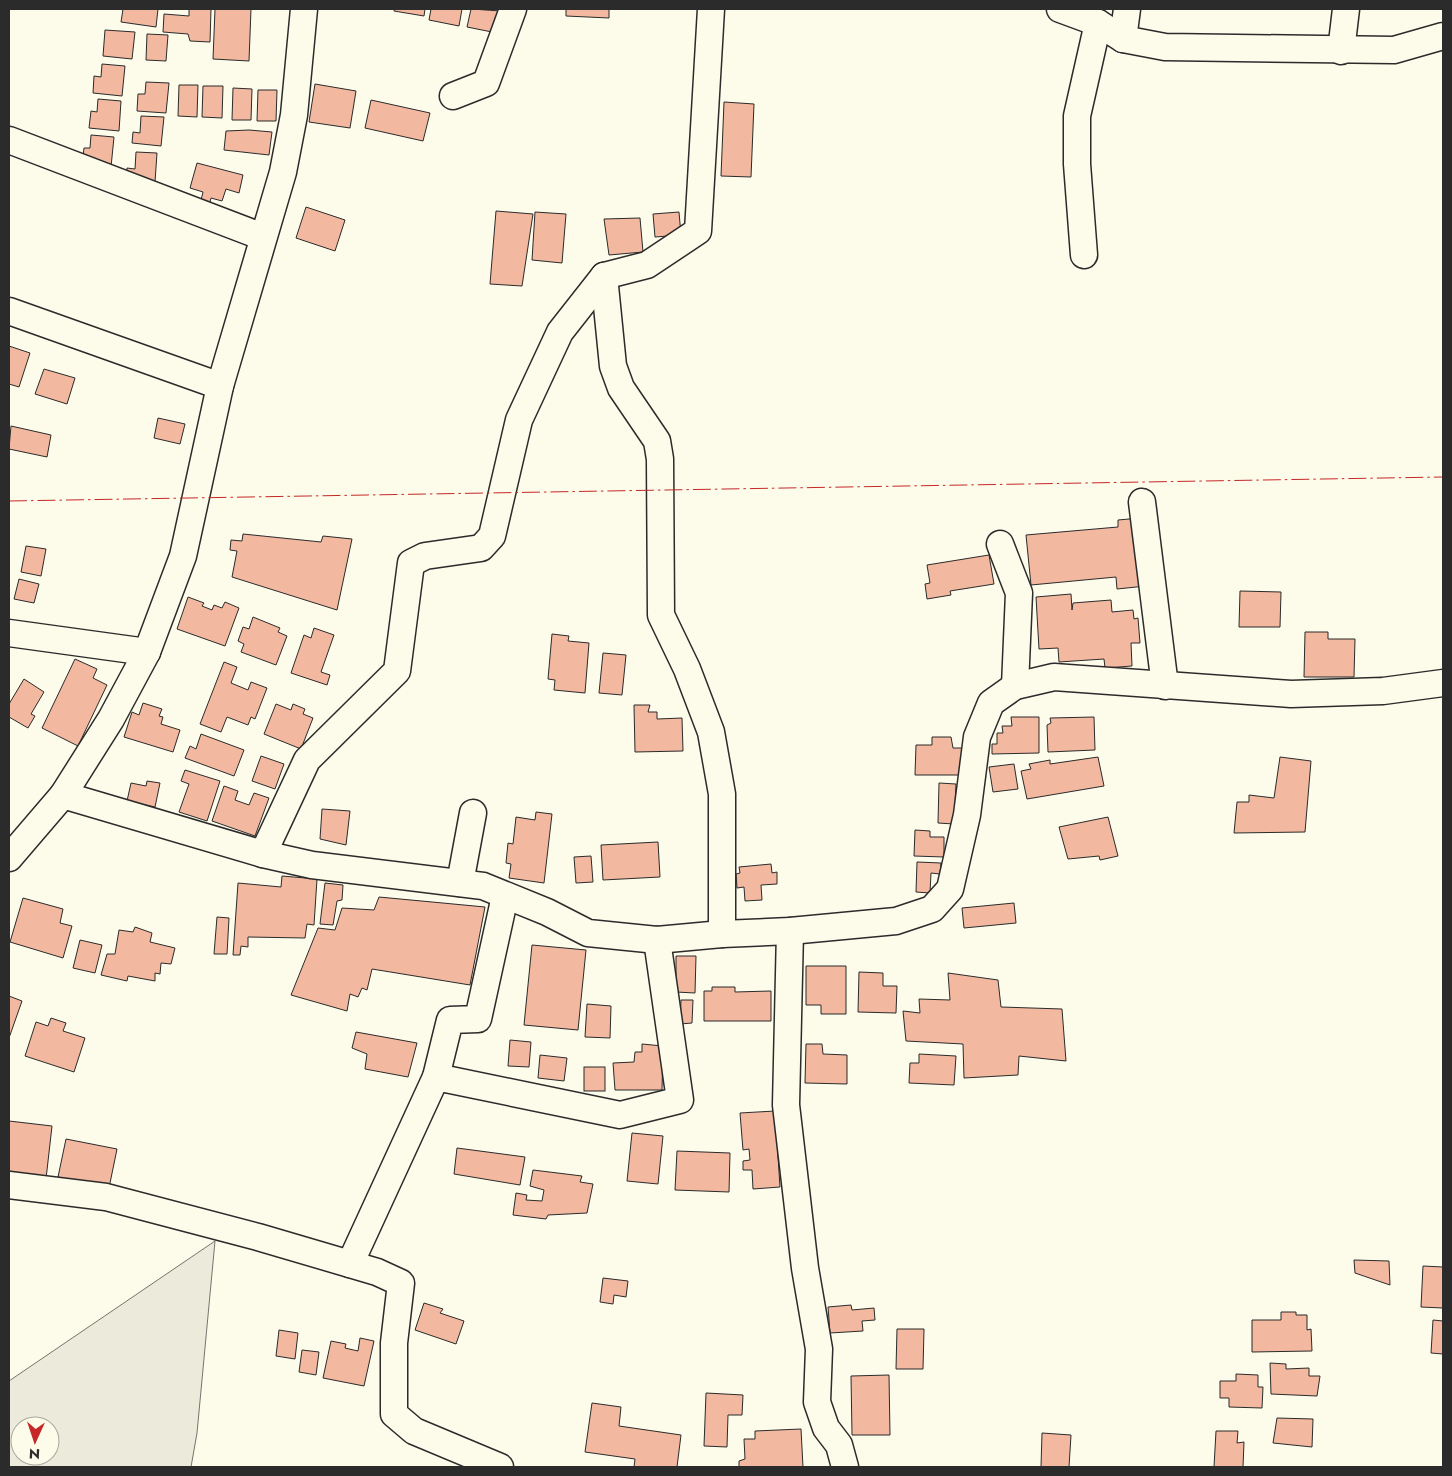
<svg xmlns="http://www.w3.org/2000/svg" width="1452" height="1476" viewBox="0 0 1452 1476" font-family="Jost,sans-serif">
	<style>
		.green { fill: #ecebdb; stroke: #74746e; fill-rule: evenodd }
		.building { fill: #f2b8a0; stroke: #2b2b2b }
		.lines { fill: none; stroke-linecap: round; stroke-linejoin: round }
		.minor-casing { stroke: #2b2b2b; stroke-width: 29 }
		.minor { stroke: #fdfbea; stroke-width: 26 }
		.power { stroke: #c62828; stroke-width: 1; stroke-dasharray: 18 4 2.5 4; stroke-linecap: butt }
	</style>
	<rect width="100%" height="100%" fill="#fdfbea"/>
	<path class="green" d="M215,1241L197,1433L191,1467H9V1381ZM20,1426H50V1456H20Z"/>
	<g class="building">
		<polygon points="123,9 158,9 156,27 121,22"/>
		<polygon points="189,9 211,9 210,42 190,41 188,34 163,32 164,14 189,16"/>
		<polygon points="215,9 251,9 249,61 213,59"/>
		<polygon points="394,9 425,9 424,16 394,11"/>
		<polygon points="431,9 462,9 459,26 429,20"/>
		<polygon points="471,9 501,11 497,33 467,27"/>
		<polygon points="566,9 609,9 609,18 566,16"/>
		<polygon points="105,30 135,32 132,59 103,56"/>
		<polygon points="147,34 168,35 166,61 146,60"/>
		<polygon points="102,64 125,66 122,96 93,93 94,76 101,77"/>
		<polygon points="146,82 169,83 166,113 137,111 138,94 145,94"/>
		<polygon points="315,84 356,91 350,128 309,122"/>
		<polygon points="179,85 198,85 197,117 178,116"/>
		<polygon points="203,86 223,86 222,118 202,117"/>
		<polygon points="233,88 252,89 251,120 232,120"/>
		<polygon points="258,90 277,90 276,121 257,121"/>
		<polygon points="98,99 121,101 119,131 89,128 91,111 97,112"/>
		<polygon points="371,100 430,113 423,141 365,128"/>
		<polygon points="724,102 754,104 751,177 721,176"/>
		<polygon points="141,116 164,117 161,146 132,143 133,132 140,133"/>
		<polygon points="249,130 272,132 269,155 224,150 226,131"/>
		<polygon points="91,135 114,137 111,167 82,165 84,148 90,148"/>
		<polygon points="136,152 157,153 155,182 126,180 127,168 135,169"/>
		<polygon points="197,163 243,175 239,193 226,189 222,201 211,198 210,202 201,200 203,192 190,188"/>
		<polygon points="306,207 345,220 335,251 296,238"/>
		<polygon points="496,211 533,214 522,286 490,284"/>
		<polygon points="535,212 566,214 562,263 532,260"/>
		<polygon points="679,212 681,235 655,237 653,214"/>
		<polygon points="640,218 643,252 609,255 604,219"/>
		<polygon points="9,346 30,353 19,387 9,384"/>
		<polygon points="44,369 75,378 67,404 35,394"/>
		<polygon points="158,418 185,424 180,444 154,438"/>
		<polygon points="11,426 51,435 47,457 9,449"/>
		<polygon points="1140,518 1146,586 1117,589 1116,577 1031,585 1026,535 1118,527 1118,520"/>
		<polygon points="243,534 321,542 323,536 352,539 337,610 232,577 237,551 230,550 231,540 242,541"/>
		<polygon points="26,546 46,549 41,576 21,572"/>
		<polygon points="989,555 994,584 950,591 951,595 927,599 925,584 930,583 927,565"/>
		<polygon points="19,579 39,584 34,603 14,599"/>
		<polygon points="1240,591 1281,592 1280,627 1239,627"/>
		<polygon points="1071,594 1072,610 1073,603 1111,600 1112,612 1133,610 1134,619 1138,618 1140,643 1131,643 1132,666 1105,668 1104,659 1059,662 1058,648 1039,649 1036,597"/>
		<polygon points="188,597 204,603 202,606 212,610 214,605 222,608 225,602 239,608 225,646 177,629"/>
		<polygon points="253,617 280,628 278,632 287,636 276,665 241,652 244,644 238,641 243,627 249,629"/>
		<polygon points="314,628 334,635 321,672 330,675 327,685 291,673 304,635 311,638"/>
		<polygon points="1305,632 1328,632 1328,639 1355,639 1354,677 1304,677"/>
		<polygon points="552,634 569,636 568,641 589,643 585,693 554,690 555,680 548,679"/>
		<polygon points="603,653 626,655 622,695 599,693"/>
		<polygon points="75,659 97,669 93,678 107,685 78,746 42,728"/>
		<polygon points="224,662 237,667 231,683 248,690 251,682 267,688 255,719 251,717 248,725 227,717 221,732 200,724"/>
		<polygon points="24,679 44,692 31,714 35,716 28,728 9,717 9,704"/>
		<polygon points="143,703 162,709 159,716 163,717 161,724 180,730 173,752 124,737 132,712 139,715"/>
		<polygon points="276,704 291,710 293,704 305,709 303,714 313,718 301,749 264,734"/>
		<polygon points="634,705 650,705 648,712 657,712 657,719 682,718 683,751 635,752"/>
		<polygon points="1011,717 1039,717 1039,753 992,754 992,744 997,744 997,733 1003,733 1002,726 1012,726"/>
		<polygon points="1094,717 1095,750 1048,752 1047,725 1051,723 1050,718"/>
		<polygon points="201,734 244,750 234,776 185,758 190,746 196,749"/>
		<polygon points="932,737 951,737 953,748 962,748 961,775 915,775 916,745 932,745"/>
		<polygon points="261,756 284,764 275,789 252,781"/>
		<polygon points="1098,757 1104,786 1027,799 1021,771 1031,769 1029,764 1050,760 1050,764"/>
		<polygon points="1280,757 1311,761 1305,832 1234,833 1237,802 1249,802 1249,795 1274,798"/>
		<polygon points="1014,764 1018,789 993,792 989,767"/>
		<polygon points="185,770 220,781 207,821 179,812 189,784 181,781"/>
		<polygon points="147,781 160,783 155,807 127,801 131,783 146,786"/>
		<polygon points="939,783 956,784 954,824 938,823"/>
		<polygon points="224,786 238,791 235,800 249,805 254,793 269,798 255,836 212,821"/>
		<polygon points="322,809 350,811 346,845 320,839"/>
		<polygon points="536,812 552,814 544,883 509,878 511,864 506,863 508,843 513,844 516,817 535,820"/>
		<polygon points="1108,817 1118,856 1100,860 1099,856 1068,859 1059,827"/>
		<polygon points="915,830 930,831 930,837 944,837 944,857 914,856"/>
		<polygon points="658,842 660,877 603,880 601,845"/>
		<polygon points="591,856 593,882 576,883 574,857"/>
		<polygon points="917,862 941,863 940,874 931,873 930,893 916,892"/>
		<polygon points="771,864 772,873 777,872 777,884 761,885 762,900 745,901 744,887 737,888 736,874 740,873 739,867"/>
		<polygon points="282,876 317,879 314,925 307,924 305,938 248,937 248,947 241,946 240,955 233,955 238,883 281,887"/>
		<polygon points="325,883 343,885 342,900 337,901 333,925 320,924"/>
		<polygon points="379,897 485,907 470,985 372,969 367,990 362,988 358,997 350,994 347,1011 291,995 318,928 335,930 342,908 374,910"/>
		<polygon points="23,898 63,909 60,923 72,926 63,958 10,942"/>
		<polygon points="1014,903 1016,923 964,928 962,908"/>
		<polygon points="217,917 229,918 227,954 214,954"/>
		<polygon points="135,927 152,933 150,942 175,948 171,964 161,963 160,974 155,973 155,981 128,976 127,981 101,975 107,954 115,954 119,930 133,932"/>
		<polygon points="80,940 102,945 95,973 73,968"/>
		<polygon points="532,945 586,950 578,1030 524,1025"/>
		<polygon points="676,956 696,956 695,993 676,992"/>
		<polygon points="806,966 846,966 846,1014 821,1014 821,1005 806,1005"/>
		<polygon points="859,972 883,973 883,986 897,986 896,1013 858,1012"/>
		<polygon points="948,973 998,980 1001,1007 1062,1009 1066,1061 1019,1056 1018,1075 964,1078 963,1044 906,1041 903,1011 920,1013 919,999 950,1000"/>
		<polygon points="712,987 735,987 735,992 771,991 771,1021 704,1021 704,991 712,991"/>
		<polygon points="9,996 22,1001 9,1038"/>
		<polygon points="681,1000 693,1000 692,1023 680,1024"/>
		<polygon points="587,1004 611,1006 610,1038 585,1037"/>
		<polygon points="51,1018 66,1023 63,1031 85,1038 74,1072 25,1056 36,1022 48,1026"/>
		<polygon points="356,1032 417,1043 408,1077 365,1069 367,1054 352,1048"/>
		<polygon points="510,1040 531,1042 529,1067 508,1066"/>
		<polygon points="642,1044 663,1046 662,1090 615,1090 613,1063 634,1062 635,1052 642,1052"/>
		<polygon points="806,1044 822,1044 823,1054 847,1055 847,1084 805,1083"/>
		<polygon points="919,1054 956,1056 954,1085 909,1083 910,1063 919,1063"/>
		<polygon points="540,1055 567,1058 564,1081 538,1078"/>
		<rect x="584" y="1067" width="21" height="24"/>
		<polygon points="775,1111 780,1187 753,1189 752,1170 743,1170 743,1161 750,1160 749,1149 743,1150 740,1113"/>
		<polygon points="9,1121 52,1126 46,1179 9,1175"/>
		<polygon points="632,1133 663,1136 658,1184 627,1181"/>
		<polygon points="66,1139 117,1149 109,1188 58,1177"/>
		<polygon points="457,1148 525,1157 520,1185 454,1174"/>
		<polygon points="677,1151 730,1153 729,1192 675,1190"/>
		<polygon points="533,1170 582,1176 580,1182 593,1184 587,1213 548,1215 546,1219 513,1215 516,1193 527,1195 526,1200 542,1201 544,1190 530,1186"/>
		<polygon points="1354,1260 1389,1261 1390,1285 1355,1273"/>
		<polygon points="1423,1266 1443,1267 1443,1308 1421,1307"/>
		<polygon points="603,1278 628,1281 626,1297 614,1295 613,1304 600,1302"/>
		<polygon points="424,1303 443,1309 440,1313 464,1321 456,1344 415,1330"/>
		<polygon points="851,1305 852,1310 874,1308 875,1320 862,1321 863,1331 830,1333 828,1307"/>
		<polygon points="1281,1312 1296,1312 1296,1315 1307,1315 1307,1330 1311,1329 1312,1351 1252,1352 1252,1320 1281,1320"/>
		<polygon points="1433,1320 1443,1321 1443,1354 1431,1353"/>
		<polygon points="897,1329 924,1329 923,1369 896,1369"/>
		<polygon points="279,1330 298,1333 295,1359 276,1356"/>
		<polygon points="360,1338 374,1341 364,1386 323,1378 331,1341 346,1344 345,1348 358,1351"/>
		<polygon points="302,1350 319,1352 316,1375 299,1372"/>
		<polygon points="1270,1363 1286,1364 1286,1369 1309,1368 1309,1376 1320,1376 1317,1396 1271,1394"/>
		<polygon points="1236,1374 1258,1375 1258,1387 1263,1387 1262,1408 1229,1407 1229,1398 1220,1398 1220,1381 1236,1381"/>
		<polygon points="889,1375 890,1435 852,1435 851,1376"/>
		<polygon points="706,1393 743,1395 742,1415 728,1415 727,1447 704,1446"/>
		<polygon points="592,1403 621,1407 619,1426 681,1435 677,1467 634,1467 635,1459 585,1452"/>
		<polygon points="1277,1418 1313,1419 1312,1447 1273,1443"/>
		<polygon points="801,1429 803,1467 739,1467 739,1461 745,1459 744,1439 755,1439 755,1431"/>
		<polygon points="1216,1431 1238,1431 1237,1443 1244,1442 1243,1467 1214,1467"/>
		<polygon points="1042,1433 1071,1435 1069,1467 1041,1467"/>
	</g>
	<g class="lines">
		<defs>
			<g id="minor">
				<polyline points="711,9 698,231 647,265 604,276 613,366 621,388 657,441 660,459 661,615 687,669 711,732 722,794 722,934"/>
				<polyline points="1060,9 1098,23 1123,39 1165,47 1394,50 1443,36"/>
				<polyline points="1123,39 1127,9"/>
				<polyline points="1341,51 1346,9"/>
				<polyline points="453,96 486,83 513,9"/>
				<polyline points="9,140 263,237"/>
				<polyline points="1084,255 1077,164 1077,116 1098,23"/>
				<polyline points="9,311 220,386"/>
				<polyline points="1142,502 1165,686"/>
				<polyline points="1000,544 1019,593 1015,686"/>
				<polyline points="9,633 147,652"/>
				<polyline points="63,795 263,854 312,865 483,886 547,912 588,933 657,940 722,934 790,931 896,921 932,909 950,889 967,815 977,737 991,703 1015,686 1054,677 1291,694 1383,691 1443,683"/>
				<polyline points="263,854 307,760 397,671 411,563 425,556 481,548 492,536 519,420 560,332 604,276"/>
				<polyline points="9,858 63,795 111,719 147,652 183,556 220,386 283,172 294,115 304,9"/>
				<polyline points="460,883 473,813"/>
				<polyline points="790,931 786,1105 805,1268 819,1349 817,1402 826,1428 839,1445 845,1467"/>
				<polyline points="436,1077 450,1020 478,1019 505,896"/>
				<polyline points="9,1185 106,1197 258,1237 377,1272 401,1283 394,1343 394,1414 414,1431 500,1467"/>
				<polyline points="350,1264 436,1077 620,1115 680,1100 657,940"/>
			</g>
		</defs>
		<use href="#minor" class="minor-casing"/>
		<use href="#minor" class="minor"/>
		<polyline class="power" points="9,501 1443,477"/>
	</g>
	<rect width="1452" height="1476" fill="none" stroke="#2b2b2b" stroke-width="20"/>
	<g transform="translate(35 1441) rotate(183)"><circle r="24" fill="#fdfbea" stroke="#a9a89e"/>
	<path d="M0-4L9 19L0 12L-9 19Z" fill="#c62828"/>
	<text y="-8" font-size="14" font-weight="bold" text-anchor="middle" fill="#2b2b2b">N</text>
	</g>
</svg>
